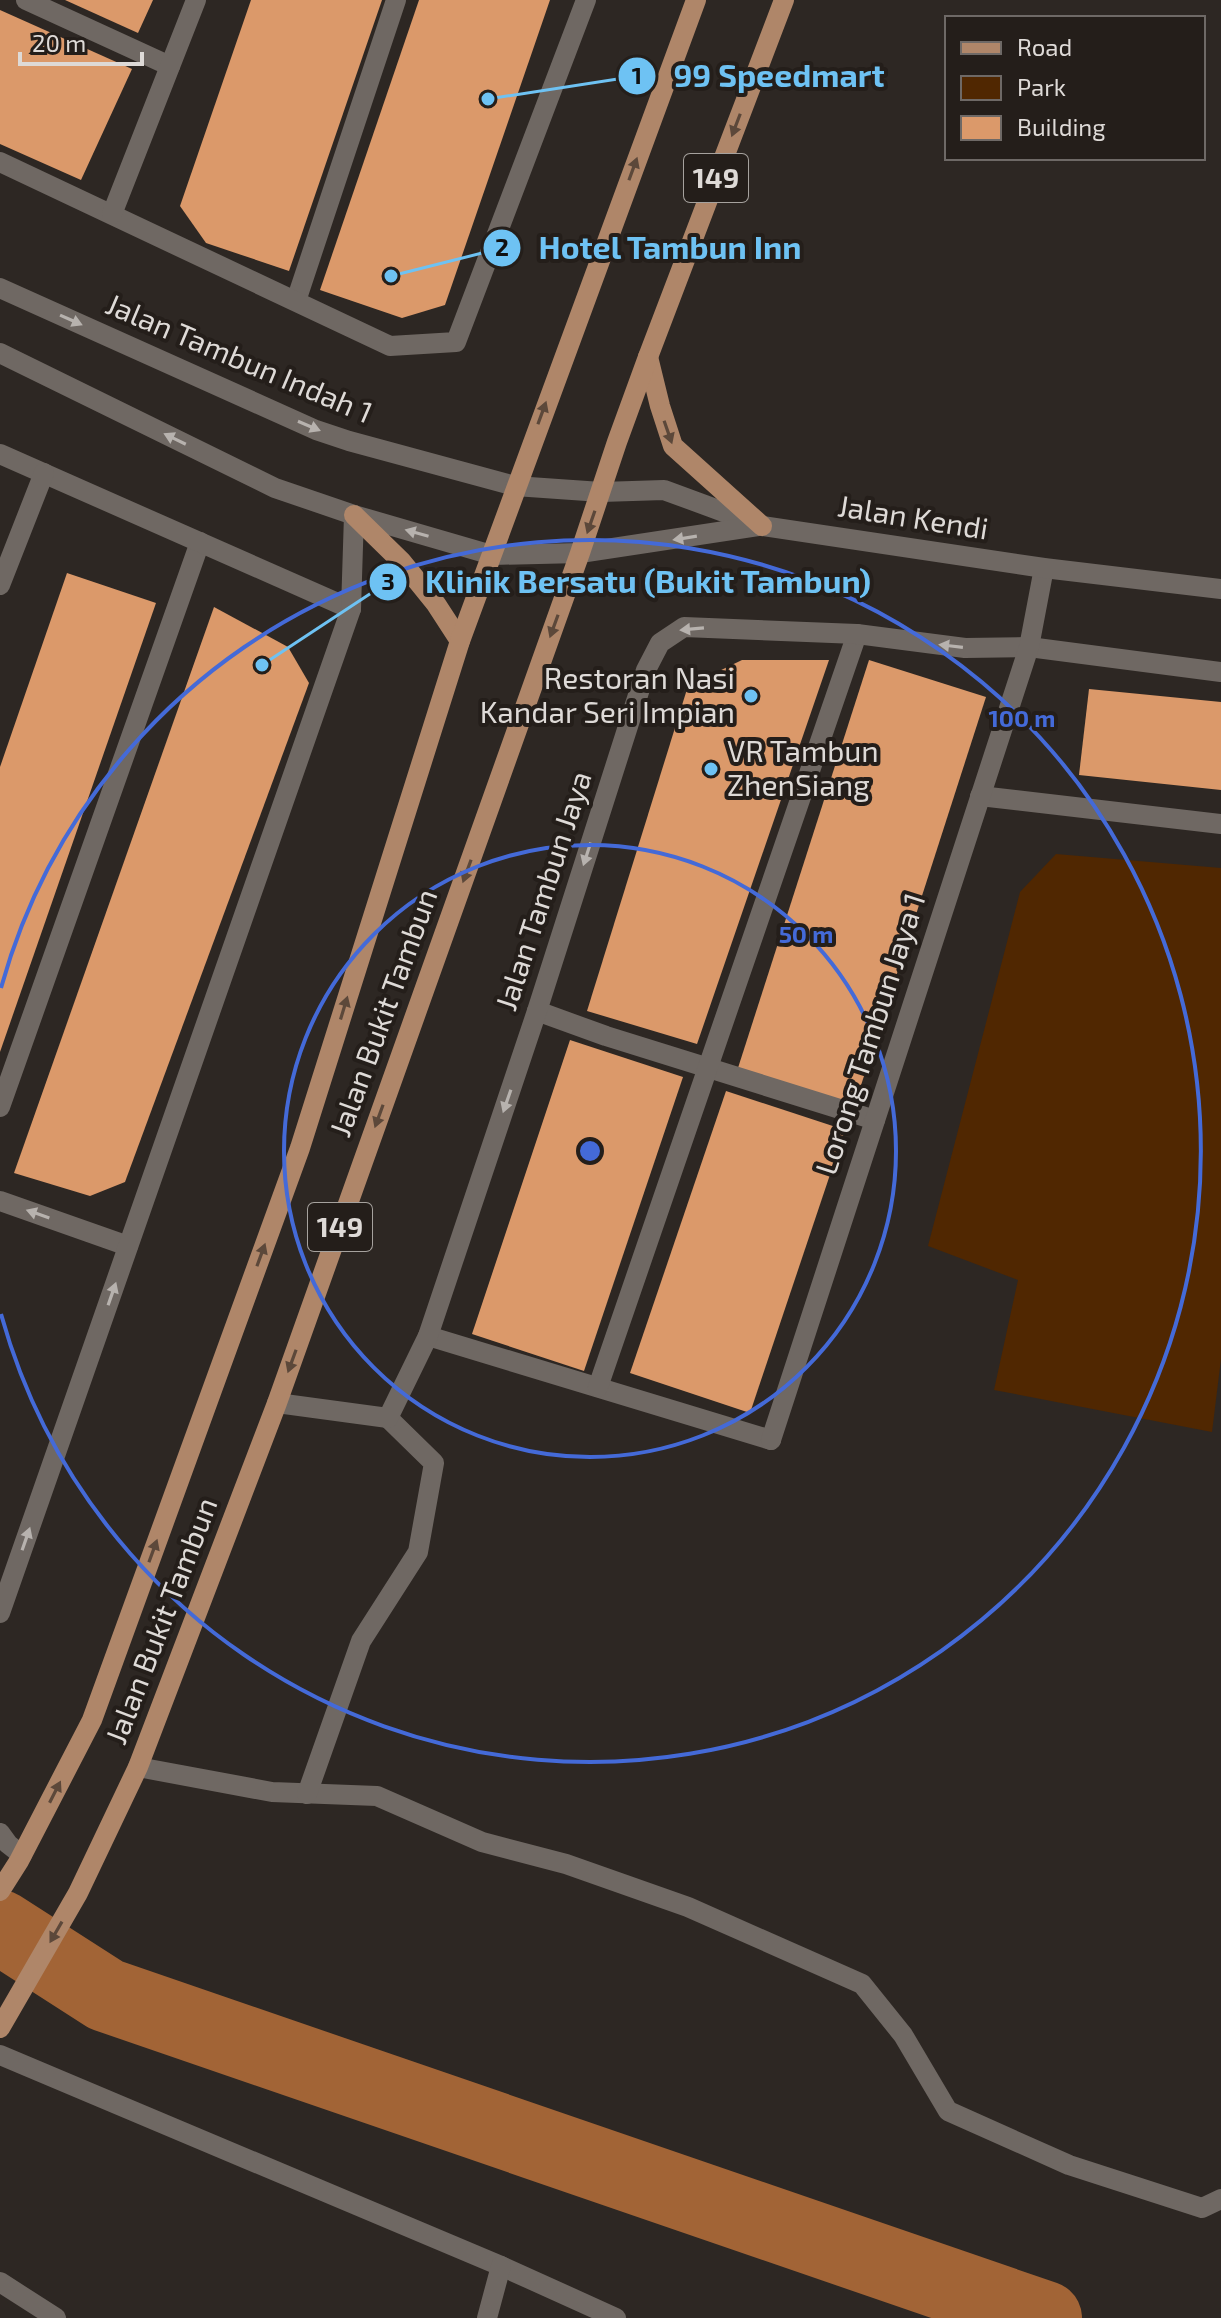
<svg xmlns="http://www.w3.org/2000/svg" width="1221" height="2318" viewBox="0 0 1221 2318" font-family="'Exo 2',sans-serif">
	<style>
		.green { fill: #502701 }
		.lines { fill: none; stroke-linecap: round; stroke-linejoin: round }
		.river { stroke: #a26436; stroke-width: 74 }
		.building { fill: #db996a }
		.lane { stroke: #6f6863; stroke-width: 20 }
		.street { stroke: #6f6863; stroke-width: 20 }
		.secondary { stroke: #6f6863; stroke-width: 20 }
		.primary { stroke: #af8669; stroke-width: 20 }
		.oneway { fill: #5c483a }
		.oneway2 { fill: #b7b2ae }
		.ring { fill: none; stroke: #446ad8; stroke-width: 4 }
		.poi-dot { fill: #6ec2f3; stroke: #241e1a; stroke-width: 3 }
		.labels { text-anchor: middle; stroke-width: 8; stroke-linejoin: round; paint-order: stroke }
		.shield { fill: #241e1a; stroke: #a6a29e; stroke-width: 2 }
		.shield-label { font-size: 28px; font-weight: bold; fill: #dedad7 }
		.street-label { font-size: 30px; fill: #dedad7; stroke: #241e1a }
		.poi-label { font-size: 30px; fill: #dedad7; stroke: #241e1a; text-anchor: end }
		.centre { fill: #446ad8; stroke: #241e1a; stroke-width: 4 }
		.ring-label { font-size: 24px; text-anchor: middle; font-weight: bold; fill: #446ad8; stroke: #241e1a; stroke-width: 8; stroke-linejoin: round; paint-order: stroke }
		.leader { fill: none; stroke: #6ec2f3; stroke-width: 3 }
		.callout-dot { fill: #6ec2f3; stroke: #241e1a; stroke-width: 3 }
		.mark-label { font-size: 24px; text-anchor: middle; font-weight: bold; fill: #111 }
		.callout-label { font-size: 32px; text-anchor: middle; font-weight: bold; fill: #6ec2f3; stroke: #241e1a; stroke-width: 8; stroke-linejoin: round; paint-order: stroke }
	</style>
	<rect width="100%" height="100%" fill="#2d2723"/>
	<polygon class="green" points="1056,854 1221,868 1221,1359 1212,1432 994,1390 1018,1280 928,1246 1020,892"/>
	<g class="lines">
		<polyline class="river" points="0,1927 106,1995 1045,2318"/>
	</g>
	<g class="building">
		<polygon points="65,0 153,0 138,33"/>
		<polygon points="251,0 382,0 289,271 206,243 180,206"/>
		<polygon points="419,0 550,0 445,305 402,318 320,290"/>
		<polygon points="0,10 132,69 81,180 0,144"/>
		<polygon points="67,573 156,603 0,1052 0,767"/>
		<polygon points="214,607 288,647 309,683 125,1182 90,1196 14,1173"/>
		<polygon points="742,660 829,660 697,1044 587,1011 688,686"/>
		<polygon points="869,660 986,697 854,1107 737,1071"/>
		<polygon points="1089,689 1221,702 1221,790 1079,775"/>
		<polygon points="570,1040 683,1077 584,1371 472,1334"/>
		<polygon points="726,1091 845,1130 750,1413 630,1373"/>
	</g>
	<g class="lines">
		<g class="lane">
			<polyline points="26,0 170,66"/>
			<polyline points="296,301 396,0"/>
			<polyline points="980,796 1221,824"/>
			<polyline points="537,1011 606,1036 875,1120"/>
			<polyline points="0,1107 200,542"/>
			<polyline points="428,1336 771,1440"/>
			<polyline points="598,1387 857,634"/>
			<polyline points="138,1767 272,1792 377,1796 482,1842 566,1864 688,1907 862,1984 903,2035 948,2111 1069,2165 1202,2208 1221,2199"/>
			<polyline points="307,1794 361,1641 418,1552 434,1463 388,1418"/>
			<polyline points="0,2055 501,2266 616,2318"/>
			<polyline points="0,2282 56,2318"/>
			<polyline points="487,2318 501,2266"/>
		</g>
		<g class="street">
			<polyline points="0,162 390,346 456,342 586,0"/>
			<polyline points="112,214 196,0"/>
			<polyline points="0,288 316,430 349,441 515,486"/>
			<polyline points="0,353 275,488 354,515 492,555"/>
			<polyline points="0,454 351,609"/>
			<polyline points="0,585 44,473"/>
			<polyline points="0,1201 128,1246"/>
			<polyline points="277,1403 388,1418 428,1336 537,1011 646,670 660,643 684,627 857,634 965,648 1029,647 1221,672"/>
			<polyline points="771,1440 1029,647 1044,568"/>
			<polyline points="0,1613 351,609 354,515"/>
			<polyline points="0,1833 8,1844 22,1855"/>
		</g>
		<g class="secondary">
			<polyline points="515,486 601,492 664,490 762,526 1044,568 1221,589"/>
			<polyline points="492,555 580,553 758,526"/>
		</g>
		<g class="primary">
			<polyline points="648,357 660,406 673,446 762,526"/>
			<polyline points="354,515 402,562 436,604 460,641"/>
			<polyline points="0,1891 19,1861 92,1720 300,1148 460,641 696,0"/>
			<polyline points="0,2028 78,1893 138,1767 277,1403 580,553 617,442 648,357 784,0"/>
		</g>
	</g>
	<defs><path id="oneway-solid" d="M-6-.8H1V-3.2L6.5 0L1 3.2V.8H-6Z" transform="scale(2)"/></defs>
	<g class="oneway">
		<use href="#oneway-solid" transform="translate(736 125) rotate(111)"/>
		<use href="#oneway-solid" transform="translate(633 169) rotate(-70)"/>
		<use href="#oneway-solid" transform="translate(542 413) rotate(-70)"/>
		<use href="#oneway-solid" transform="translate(668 432) rotate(71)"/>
		<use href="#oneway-solid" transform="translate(591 522) rotate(109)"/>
		<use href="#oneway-solid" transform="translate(554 626) rotate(110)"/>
		<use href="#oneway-solid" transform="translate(467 871) rotate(110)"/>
		<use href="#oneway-solid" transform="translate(344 1008) rotate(-73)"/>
		<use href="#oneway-solid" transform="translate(379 1116) rotate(110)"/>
		<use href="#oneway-solid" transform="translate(261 1255) rotate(-70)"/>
		<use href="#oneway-solid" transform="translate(292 1361) rotate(110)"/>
		<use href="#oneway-solid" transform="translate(153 1551) rotate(-70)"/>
		<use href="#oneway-solid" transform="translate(55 1792) rotate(-63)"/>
		<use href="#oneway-solid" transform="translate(56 1932) rotate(120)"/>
	</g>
	<g class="oneway2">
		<use href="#oneway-solid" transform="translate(71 320) rotate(24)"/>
		<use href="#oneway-solid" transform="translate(309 426) rotate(23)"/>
		<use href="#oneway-solid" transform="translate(175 439) rotate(-154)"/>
		<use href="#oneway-solid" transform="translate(417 533) rotate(-164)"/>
		<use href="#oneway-solid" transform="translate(685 538) rotate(171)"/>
		<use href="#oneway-solid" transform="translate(692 629) rotate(175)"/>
		<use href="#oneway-solid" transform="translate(951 646) rotate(-173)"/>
		<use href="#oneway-solid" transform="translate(587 854) rotate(108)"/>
		<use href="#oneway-solid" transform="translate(507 1101) rotate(109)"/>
		<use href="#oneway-solid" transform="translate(38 1214) rotate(-161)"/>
		<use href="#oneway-solid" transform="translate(112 1294) rotate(-71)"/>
		<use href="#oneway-solid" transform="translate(26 1539) rotate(-71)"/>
	</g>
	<g class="ring">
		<circle cx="590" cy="1151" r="306"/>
		<path d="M1 988A611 611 0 1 1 1 1314"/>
	</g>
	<g class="poi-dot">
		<circle cx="751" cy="696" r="8"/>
		<circle cx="711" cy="769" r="8"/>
	</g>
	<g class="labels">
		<g class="shield">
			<rect x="684" y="154" width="64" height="48" rx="6"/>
			<rect x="308" y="1203" width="64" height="48" rx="6"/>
		</g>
		<g class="shield-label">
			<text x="716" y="188">149</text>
			<text x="340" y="1237">149</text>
		</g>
		<g class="street-label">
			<text transform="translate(239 359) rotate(23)" y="10">Jalan Tambun Indah 1</text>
			<text transform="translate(913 518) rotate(9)" y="10">Jalan Kendi</text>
			<text transform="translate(544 891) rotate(-72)" y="10">Jalan Tambun Jaya</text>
			<text transform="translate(384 1013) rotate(-70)" y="10">Jalan Bukit Tambun</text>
			<text transform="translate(871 1034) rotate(-72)" y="10">Lorong Tambun Jaya 1</text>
			<text transform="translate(162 1621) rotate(-69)" y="10">Jalan Bukit Tambun</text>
		</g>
		<g class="poi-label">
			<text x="735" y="689">Restoran Nasi<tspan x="735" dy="34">Kandar Seri Impian</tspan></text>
			<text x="727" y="762" text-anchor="start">VR Tambun<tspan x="727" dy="34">ZhenSiang</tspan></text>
		</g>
	</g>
	<circle cx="590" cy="1151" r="12" class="centre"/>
	<g class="ring-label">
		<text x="1022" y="727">100 m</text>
		<text x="806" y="943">50 m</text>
	</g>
	<path class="leader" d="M488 99L637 76M391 276L502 248M262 665L388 582"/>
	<g class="callout-dot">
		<circle cx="488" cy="99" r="8"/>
		<circle cx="391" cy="276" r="8"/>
		<circle cx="262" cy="665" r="8"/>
		<circle cx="637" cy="76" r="20"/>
		<circle cx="502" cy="248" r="20"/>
		<circle cx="388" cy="582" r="20"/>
	</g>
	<g class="mark-label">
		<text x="637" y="84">1</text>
		<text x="502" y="256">2</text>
		<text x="388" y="590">3</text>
	</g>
	<g class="callout-label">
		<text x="779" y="87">99 Speedmart</text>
		<text x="670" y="259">Hotel Tambun Inn</text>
		<text x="648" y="593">Klinik Bersatu (Bukit Tambun)</text>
	</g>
	<rect x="945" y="16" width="260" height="144" fill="#241e1a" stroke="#6e6966" stroke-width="2"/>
	<rect x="961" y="42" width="40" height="12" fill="#af8669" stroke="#6e6966" stroke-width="2"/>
	<text x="1017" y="56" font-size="24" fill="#dedad7">Road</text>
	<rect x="961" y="76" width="40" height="24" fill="#502701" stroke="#6e6966" stroke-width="2"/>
	<text x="1017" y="96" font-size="24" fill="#dedad7">Park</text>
	<rect x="961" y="116" width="40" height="24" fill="#db996a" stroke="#6e6966" stroke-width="2"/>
	<text x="1017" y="136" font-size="24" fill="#dedad7">Building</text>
	<path d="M20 52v12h122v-12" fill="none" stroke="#dedad7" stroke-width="4"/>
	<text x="32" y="52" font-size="24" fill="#dedad7" stroke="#241e1a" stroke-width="6" paint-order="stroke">20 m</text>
</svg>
